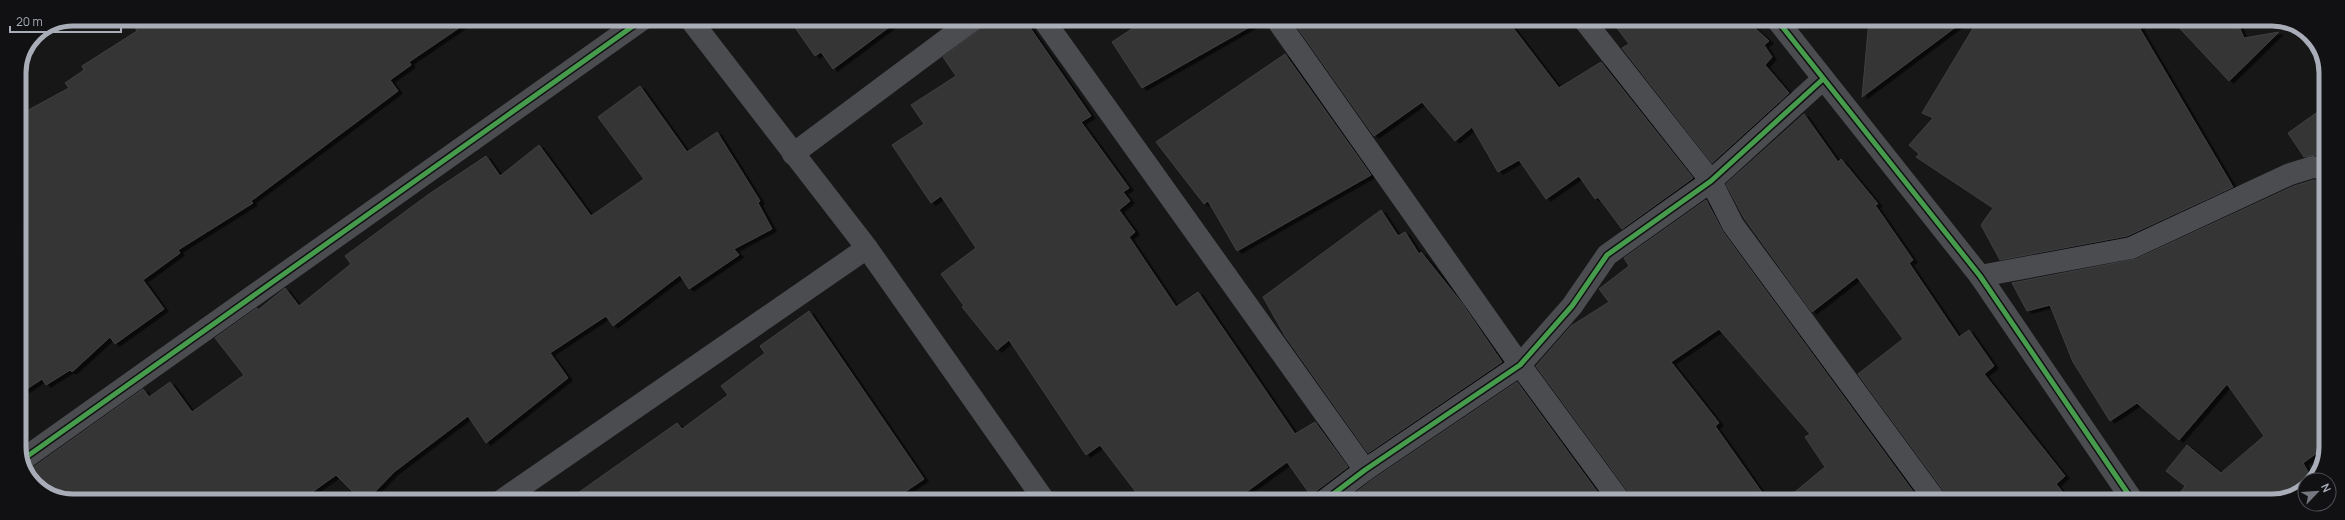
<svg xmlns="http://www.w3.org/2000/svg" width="2345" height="520" viewBox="0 0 2345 520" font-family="Manrope,sans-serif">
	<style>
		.building { fill: #353536; stroke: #3f4043; filter: url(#shadow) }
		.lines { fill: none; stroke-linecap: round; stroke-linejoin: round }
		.minor { stroke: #4b4c50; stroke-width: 22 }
		.cycleway-casing { stroke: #111113; stroke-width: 8 }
		.cycleway { stroke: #469c4c; stroke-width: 5 }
		.rim { fill: none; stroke: #a8adb8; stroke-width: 5 }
	</style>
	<defs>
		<filter id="shadow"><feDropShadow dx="4.5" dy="2.5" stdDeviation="0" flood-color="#0009"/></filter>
	</defs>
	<rect width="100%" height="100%" fill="#171717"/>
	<g class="building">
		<polygon points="130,19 472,19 409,62 411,65 390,80 398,91 251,201 253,203 178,250 180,253 143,280 164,309 115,344 110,337 72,372 70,370 46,385 42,379 19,394 19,115 69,88 65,83 84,70 82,66 137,31"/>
		<polygon points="789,19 900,19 833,69 821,52 815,56"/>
		<polygon points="992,19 1024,19 1091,116 1081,122 1129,188 1123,192 1130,201 1119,210 1135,232 1129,237 1176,307 1198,292 1295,434 1315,422 1348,467 1316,491 1312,497 1287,462 1234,501 1142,500 1100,445 1086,455 1009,340 997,350 962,307 964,306 941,274 976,248 941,196 931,203 892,145 924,124 911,105 956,76 943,57"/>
		<polygon points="1147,19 1183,20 1262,20 1142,88 1112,42"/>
		<polygon points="1292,20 1507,20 1559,88 1601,62 1693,178 1622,229 1598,197 1595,199 1579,176 1546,199 1519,160 1498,172 1472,127 1455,141 1422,102 1374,136"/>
		<polygon points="1611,20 1746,20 1769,41 1764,45 1772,57 1765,65 1789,93 1712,163 1622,48 1629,44"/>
		<polygon points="1869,20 1965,20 1862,97"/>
		<polygon points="1978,20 2140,20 2140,29 2233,187 2127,236 2000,260 1981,225 1993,208 1916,157 1919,154 1909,145 1933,118 1922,113"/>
		<polygon points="2172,20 2236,20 2244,38 2279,32 2229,81"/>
		<polygon points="1285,54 1371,175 1237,251 1208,201 1204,204 1156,142"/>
		<polygon points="640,86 687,152 717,132 760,201 758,203 772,229 734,249 739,255 689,289 680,275 613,326 606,316 550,353 568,378 486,443 468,416 394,472 367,500 361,500 336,475 301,500 63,500 35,485 28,471 143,389 149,397 170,382 192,412 244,375 215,338 257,308 258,310 285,288 299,306 351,264 345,256 429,194 486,156 500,176 539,145 591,216 644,179 598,117"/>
		<polygon points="2326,106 2326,156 2315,155 2304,157 2288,133"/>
		<polygon points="1804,114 1838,162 1841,159 1878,204 1875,205 1913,260 1909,263 1959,337 1969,330 1994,366 1984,374 2065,476 2056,484 2070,501 1948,501 1946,494 1858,374 1903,339 1857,277 1812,312 1744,218 1726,184"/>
		<polygon points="2314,180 2326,181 2325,447 2303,463 2312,479 2305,480 2305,489 2272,501 2174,501 2185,486 2166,471 2187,445 2221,473 2264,436 2227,384 2179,440 2137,403 2110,421 2073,362 2050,305 2027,311 2012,283 2136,259 2294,186"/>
		<polygon points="1706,200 1723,232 1920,501 1784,501 1825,467 1805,437 1810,434 1719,329 1671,362 1719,423 1715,426 1768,501 1632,501 1630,494 1536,366 1571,326 1609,302 1599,289 1629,266 1624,258"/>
		<polygon points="1381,210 1398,236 1405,232 1419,254 1421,252 1461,302 1502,362 1368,453 1285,336 1263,297"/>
		<polygon points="809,311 924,479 893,500 568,500 677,423 682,429 728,395 721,386 765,353 760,346"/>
		<polygon points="1517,382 1604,501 1345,501 1372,480"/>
	</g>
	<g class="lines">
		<g class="minor">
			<polyline points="690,19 867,248 1044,500"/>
			<polyline points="1043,19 1365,470"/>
			<polyline points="1277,20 1520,365 1620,501"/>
			<polyline points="1584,20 1711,181 1733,225 1936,501"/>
			<polyline points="1777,20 1980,276 2133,501"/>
			<polyline points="793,154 974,19"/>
			<polyline points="1980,276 2131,248 2290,174 2313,167 2326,169"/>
			<polyline points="22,460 643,19"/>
			<polyline points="502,500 867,248"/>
			<polyline points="1324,501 1365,470 1520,365 1572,306 1607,255 1711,181 1823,79"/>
		</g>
		<defs>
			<g id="cycleway">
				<polyline points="1777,20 1980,276 2133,501"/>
				<polyline points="22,460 643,19"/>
				<polyline points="1324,501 1365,470 1520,365 1572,306 1607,255 1711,181 1823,79"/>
			</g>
		</defs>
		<use href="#cycleway" class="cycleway-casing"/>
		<use href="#cycleway" class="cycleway"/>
	</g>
	<path d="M0 0H2345V520H0ZM73 26H2272A47 47 0 0 1 2319 73V447A47 47 0 0 1 2272 494H73A47 47 0 0 1 26 447V73A47 47 0 0 1 73 26Z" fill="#111113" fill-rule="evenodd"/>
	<path class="rim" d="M73 26H2272A47 47 0 0 1 2319 73V447A47 47 0 0 1 2272 494H73A47 47 0 0 1 26 447V73A47 47 0 0 1 73 26Z"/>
	<g transform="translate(2317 492) rotate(65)"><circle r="19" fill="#111113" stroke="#4d4f55"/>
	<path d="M0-3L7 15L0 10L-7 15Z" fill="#757880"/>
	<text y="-6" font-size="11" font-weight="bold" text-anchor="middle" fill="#a8adb8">N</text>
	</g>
	<path d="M10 26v6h111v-6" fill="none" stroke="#a8adb8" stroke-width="2"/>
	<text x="16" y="26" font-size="12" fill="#a8adb8" stroke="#111113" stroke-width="3" paint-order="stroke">20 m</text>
</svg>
